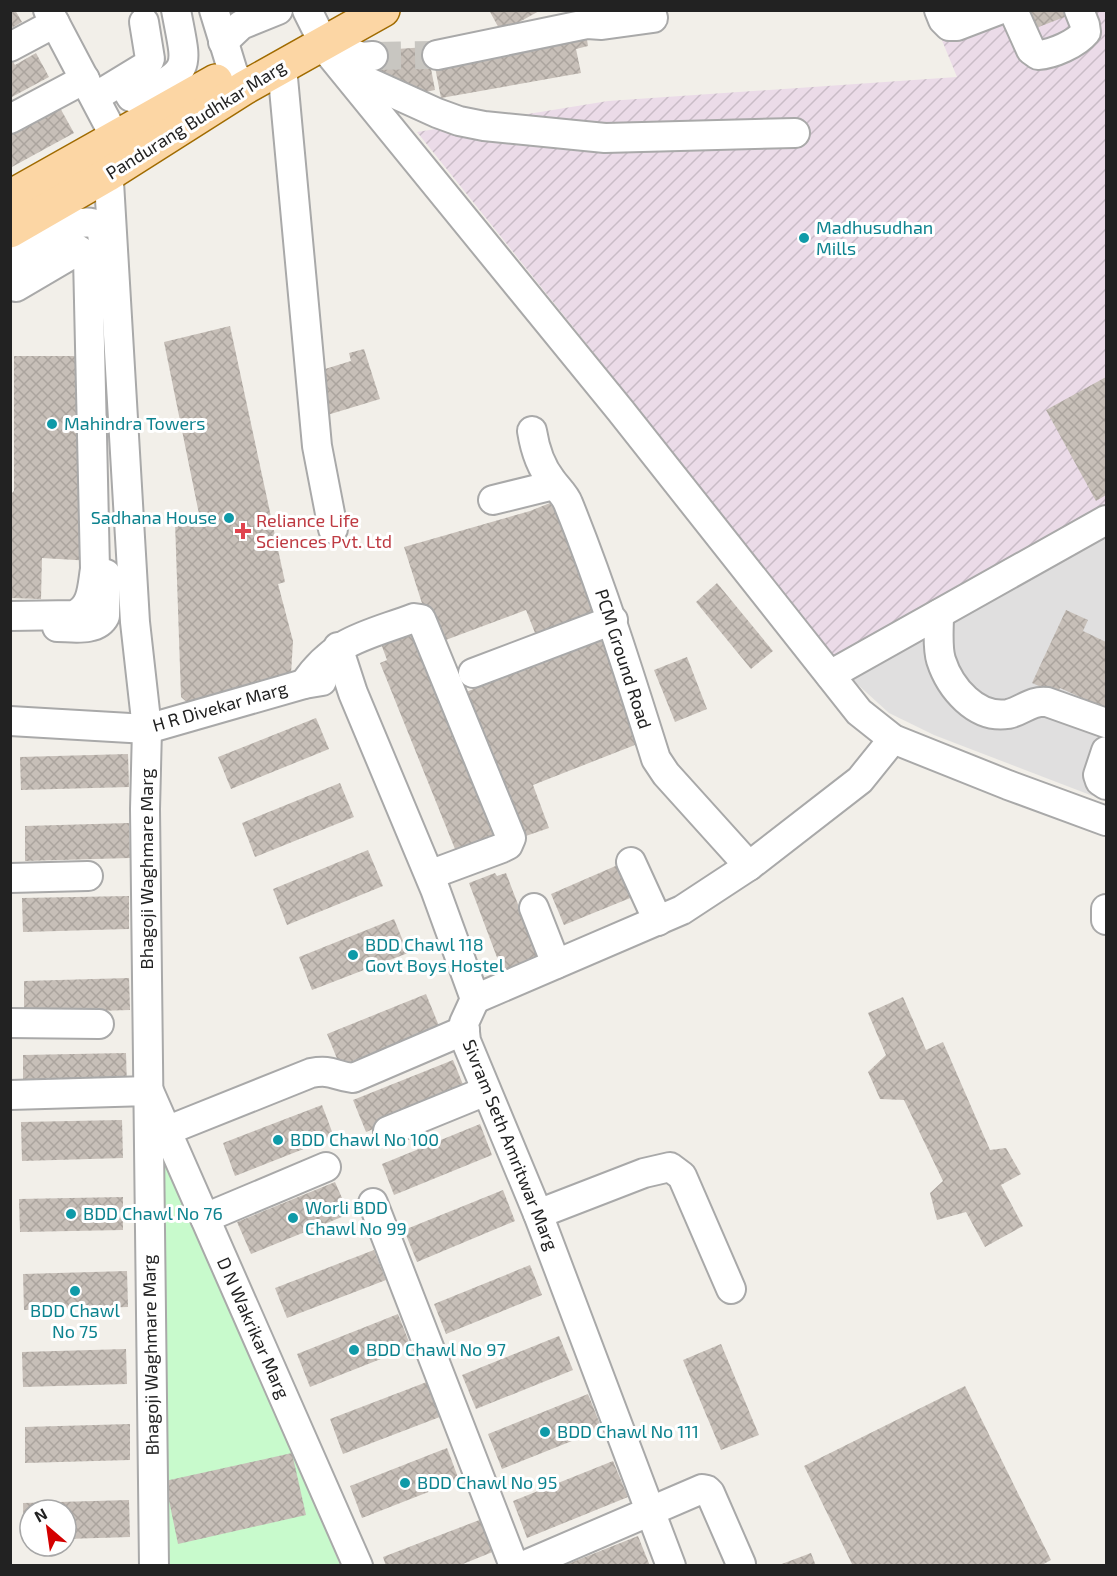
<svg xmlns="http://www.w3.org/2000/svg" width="1117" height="1576" viewBox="0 0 1117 1576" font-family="'Exo 2',sans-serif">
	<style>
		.residential { fill: #e0dfdf }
		.industrial { fill: url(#industrial-furrows) }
		.park { fill: #c8facc }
		.building { fill: url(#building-cross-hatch) }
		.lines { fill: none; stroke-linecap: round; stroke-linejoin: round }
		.minor-tunnel { stroke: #c8c6c1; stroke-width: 28; stroke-dasharray: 28 14; stroke-linecap: butt }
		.minor-casing { stroke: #a9a9a9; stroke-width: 32 }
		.major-casing { stroke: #a06b00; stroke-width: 36 }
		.minor { stroke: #fff; stroke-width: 28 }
		.major { stroke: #fcd6a4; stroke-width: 33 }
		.culture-dot { fill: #0f9aa8; stroke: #fff; stroke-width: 2 }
		.health-dot { fill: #e0444e; stroke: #fff; stroke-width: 2 }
		.labels { text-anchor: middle; stroke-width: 6; stroke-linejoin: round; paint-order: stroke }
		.street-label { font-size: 18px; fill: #222; stroke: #fff }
		.culture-label { font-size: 18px; fill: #0d838f; stroke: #fff; text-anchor: start }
		.health-label { font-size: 18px; fill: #be3a42; stroke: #fff; text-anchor: start }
	</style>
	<defs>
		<pattern id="industrial-furrows" width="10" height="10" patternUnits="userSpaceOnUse" patternTransform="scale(1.5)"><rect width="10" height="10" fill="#ebdbe8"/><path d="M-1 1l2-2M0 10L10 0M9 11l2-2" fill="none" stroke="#c9bcc7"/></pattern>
		<pattern id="building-cross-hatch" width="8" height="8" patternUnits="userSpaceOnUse" patternTransform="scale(1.5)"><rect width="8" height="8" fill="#c7bfb8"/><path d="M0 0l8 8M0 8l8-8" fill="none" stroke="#aba49e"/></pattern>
	</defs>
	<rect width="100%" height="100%" fill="#f2efe9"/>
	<polygon class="residential" points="1106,526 1106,801 934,735 889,713 845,673"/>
	<polygon class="industrial" points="930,11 1106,11 1106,526 845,673 586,343 417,132 608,101 957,77"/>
	<polygon class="park" points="165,1159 175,1163 340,1565 166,1565 162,1163"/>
	<g class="building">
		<polygon points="10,10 15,10 22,22 10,29"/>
		<polygon points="489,10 541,10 501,32"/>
		<polygon points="1028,10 1073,10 1075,13 1036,28"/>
		<polygon points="586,33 588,46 576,49 581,73 441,98 435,67 559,45 558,38"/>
		<polygon points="427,47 435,90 421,93 370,74 381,50"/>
		<polygon points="36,53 49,77 10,98 10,64 13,62 15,65"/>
		<polygon points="59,106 74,133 10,168 10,133"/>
		<polygon points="230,326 285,582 278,584 293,641 291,674 190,705 181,697 175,522 199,514 164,342"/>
		<polygon points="364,349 380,399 324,416 312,373 351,361 349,353"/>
		<polygon points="14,356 88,356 92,561 42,558 41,599 10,598 10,495 14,491"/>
		<polygon points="1106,377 1106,495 1096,501 1046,410"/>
		<polygon points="560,499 600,611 535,633 526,610 435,644 404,547 530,511"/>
		<polygon points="717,583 773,651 751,669 696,602"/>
		<polygon points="1066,610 1088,620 1083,631 1106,642 1106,716 1102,707 1060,688 1057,694 1032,683"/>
		<polygon points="417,626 503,841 459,859 380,663 387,660 380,641"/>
		<polygon points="604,638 640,743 533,785 549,828 520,838 466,692"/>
		<polygon points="687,657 707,709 675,722 654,670"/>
		<polygon points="316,718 329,749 231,789 218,757"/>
		<polygon points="128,754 129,787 21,790 20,757"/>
		<polygon points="340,783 354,817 255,857 242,823"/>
		<polygon points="129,823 130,858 25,861 25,826"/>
		<polygon points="368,850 383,886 287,925 273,889"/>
		<polygon points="627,861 640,894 564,925 551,894"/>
		<polygon points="495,873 497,876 506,873 535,949 539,947 544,960 504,976 469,883"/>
		<polygon points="129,896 129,929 23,932 22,898"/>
		<polygon points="394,919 408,953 312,990 299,957"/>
		<polygon points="129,978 130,1010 24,1013 24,981"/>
		<polygon points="426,994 439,1026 340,1066 327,1034"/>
		<polygon points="903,997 926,1050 943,1042 990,1150 1006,1148 1021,1174 1001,1185 1023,1226 985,1247 966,1212 937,1220 930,1193 943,1181 904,1100 880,1099 868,1072 886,1055 868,1013"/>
		<polygon points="126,1053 127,1088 23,1091 23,1055"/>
		<polygon points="453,1060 466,1092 366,1132 353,1100"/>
		<polygon points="322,1105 334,1137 235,1176 223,1143"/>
		<polygon points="122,1120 123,1158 22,1161 21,1122"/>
		<polygon points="480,1124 492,1155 394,1195 382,1164"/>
		<polygon points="335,1182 349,1214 251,1254 237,1222"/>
		<polygon points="503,1190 515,1221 417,1262 404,1230"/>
		<polygon points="123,1197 123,1230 20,1232 19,1199"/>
		<polygon points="374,1250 386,1280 287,1318 275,1288"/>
		<polygon points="530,1265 542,1295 446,1334 434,1304"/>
		<polygon points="127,1271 128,1307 24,1310 23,1274"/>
		<polygon points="398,1314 411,1347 310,1387 297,1354"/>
		<polygon points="559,1336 573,1370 476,1409 462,1375"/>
		<polygon points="721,1344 759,1435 721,1450 683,1360"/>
		<polygon points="126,1349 127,1384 23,1387 22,1352"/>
		<polygon points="432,1380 445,1415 343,1454 330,1419"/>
		<polygon points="965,1386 1051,1560 1040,1566 853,1566 804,1466"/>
		<polygon points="588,1394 602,1429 502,1469 488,1434"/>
		<polygon points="130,1424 130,1460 25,1463 25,1427"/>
		<polygon points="447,1448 459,1480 362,1518 350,1486"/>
		<polygon points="292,1453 306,1515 178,1544 165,1481"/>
		<polygon points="613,1461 628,1497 527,1538 513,1501"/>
		<polygon points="129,1500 130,1537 66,1539 66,1510 30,1510 30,1540 24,1540 23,1503"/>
		<polygon points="482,1519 495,1551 458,1566 386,1566 383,1557"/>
		<polygon points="638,1536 650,1566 565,1566 565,1565"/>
		<polygon points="811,1553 816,1566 779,1566 779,1565"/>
	</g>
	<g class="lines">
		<polyline class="minor-tunnel" points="373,56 437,55"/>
		<defs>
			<g id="minor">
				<polyline points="48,10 115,137"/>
				<polyline points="214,10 233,72 244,88"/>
				<polyline points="307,10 328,52 620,410 859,712 893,739 1008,785 1106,821"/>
				<polyline points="939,10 943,20 949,26 957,26 999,10"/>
				<path d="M1013,10L1031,50L1038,55C1053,54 1076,44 1086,32L1085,25L1079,10"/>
				<polyline points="223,42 241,25 278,10"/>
				<polyline points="323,43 362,57 373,56"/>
				<polyline points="10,47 55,23"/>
				<polyline points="437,55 587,24 602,25 653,18"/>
				<polyline points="282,67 317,446 333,529"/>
				<polyline points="353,75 437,113 459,121 484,126 605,138 795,133"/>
				<path d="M122,82L131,97L137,99C192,67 188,73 176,10"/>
				<polyline points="105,91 146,66 150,59 144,22"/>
				<polyline points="10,119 85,79"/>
				<polyline points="107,175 109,182 135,622 147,729 145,809 154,1566"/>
				<path d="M10,262L80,223C105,219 103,236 103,255"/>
				<path d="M532,431C535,450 540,466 552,481C557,488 565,495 568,503C602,587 629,673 656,759L666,774L749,866"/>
				<polyline points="493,500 554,485"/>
				<path d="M939,614C939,629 937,647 941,660C950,688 976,719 1008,714C1023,711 1031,700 1047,702L1106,723"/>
				<path d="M10,616L74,615C93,607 92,586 95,569L88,257L79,250L16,287"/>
				<path d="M57,627C72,627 97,632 105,616L106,574"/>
				<polyline points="338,647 353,693 435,889 475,999 464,1023 466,1041 538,1214 671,1566"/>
				<polyline points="473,673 613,620"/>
				<polyline points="830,675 1106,520"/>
				<path d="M304,684C335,639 366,636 414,618L421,619L511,838L508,845L502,848L440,871"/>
				<polyline points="10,721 147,729 304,684 322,681"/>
				<polyline points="1106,751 1098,775 1100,781 1106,785"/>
				<polyline points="631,862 658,921"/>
				<polyline points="10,878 88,876"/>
				<polyline points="534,908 556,964"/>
				<polyline points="1106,909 1106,920"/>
				<polyline points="475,999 682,910 749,866 860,780 893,739"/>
				<polyline points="10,1023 99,1024"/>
				<polyline points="10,1095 149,1091 358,1566"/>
				<path d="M166,1131L311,1073C332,1069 334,1076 353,1078L465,1030"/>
				<polyline points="388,1131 486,1091"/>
				<polyline points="373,1203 514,1566"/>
				<polyline points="538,1214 644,1173 670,1167 682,1176 731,1289"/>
				<polyline points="205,1218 326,1167"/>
				<polyline points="523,1566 702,1489 707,1490 710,1493 741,1564"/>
			</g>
			<g id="major">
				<polyline points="10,197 216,81"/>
				<polyline points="10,231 107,175 244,88 383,10"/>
			</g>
		</defs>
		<use href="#minor" class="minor-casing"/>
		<use href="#major" class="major-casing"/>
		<use href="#minor" class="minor"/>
		<use href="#major" class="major"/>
	</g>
	<g class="culture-dot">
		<circle cx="804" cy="238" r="6"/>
		<circle cx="52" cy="424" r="6"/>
		<circle cx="229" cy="518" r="6"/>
		<circle cx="353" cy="955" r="6"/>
		<circle cx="278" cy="1140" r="6"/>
		<circle cx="71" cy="1214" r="6"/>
		<circle cx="293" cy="1218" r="6"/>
		<circle cx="75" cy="1291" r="6"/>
		<circle cx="354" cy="1350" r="6"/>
		<circle cx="545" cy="1432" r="6"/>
		<circle cx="405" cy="1483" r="6"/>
	</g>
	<path class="health-dot" d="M240 522h6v6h6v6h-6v6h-6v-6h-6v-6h6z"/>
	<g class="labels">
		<g class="street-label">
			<text transform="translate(196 120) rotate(-32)" y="6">Pandurang Budhkar Marg</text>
			<text transform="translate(623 659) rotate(72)" y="6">PCM Ground Road</text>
			<text transform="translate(220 707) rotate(-16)" y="6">H R Divekar Marg</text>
			<text transform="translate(147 869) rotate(-90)" y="6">Bhagoji Waghmare Marg</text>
			<text transform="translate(510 1145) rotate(68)" y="6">Sivram Seth Amritwar Marg</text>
			<text transform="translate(253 1328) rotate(66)" y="6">D N Wakrikar Marg</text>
			<text transform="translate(151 1355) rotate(-91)" y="6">Bhagoji Waghmare Marg</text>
		</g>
		<g class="culture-label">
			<text x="816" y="234">Madhusudhan<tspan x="816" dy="21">Mills</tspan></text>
			<text x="64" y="430">Mahindra Towers</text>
			<text x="217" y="524" text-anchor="end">Sadhana House</text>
			<text x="365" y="951">BDD Chawl 118<tspan x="365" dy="21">Govt Boys Hostel</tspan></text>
			<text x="290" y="1146">BDD Chawl No 100</text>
			<text x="305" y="1214">Worli BDD<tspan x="305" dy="21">Chawl No 99</tspan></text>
			<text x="83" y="1220">BDD Chawl No 76</text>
			<text x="75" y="1317" text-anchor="middle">BDD Chawl<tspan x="75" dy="21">No 75</tspan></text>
			<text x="366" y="1356">BDD Chawl No 97</text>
			<text x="557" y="1438">BDD Chawl No 111</text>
			<text x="417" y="1489">BDD Chawl No 95</text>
		</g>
		<g class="health-label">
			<text x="256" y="527">Reliance Life<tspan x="256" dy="21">Sciences Pvt. Ltd</tspan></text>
		</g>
	</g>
	<rect width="1117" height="1576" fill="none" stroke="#222222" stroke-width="24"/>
	<g transform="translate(48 1528) rotate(331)"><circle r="28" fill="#ffffff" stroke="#a7a7a7" stroke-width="1.5"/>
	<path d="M0-4.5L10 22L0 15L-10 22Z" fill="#d40000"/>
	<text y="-9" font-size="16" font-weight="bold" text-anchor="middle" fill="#222222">N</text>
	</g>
</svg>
